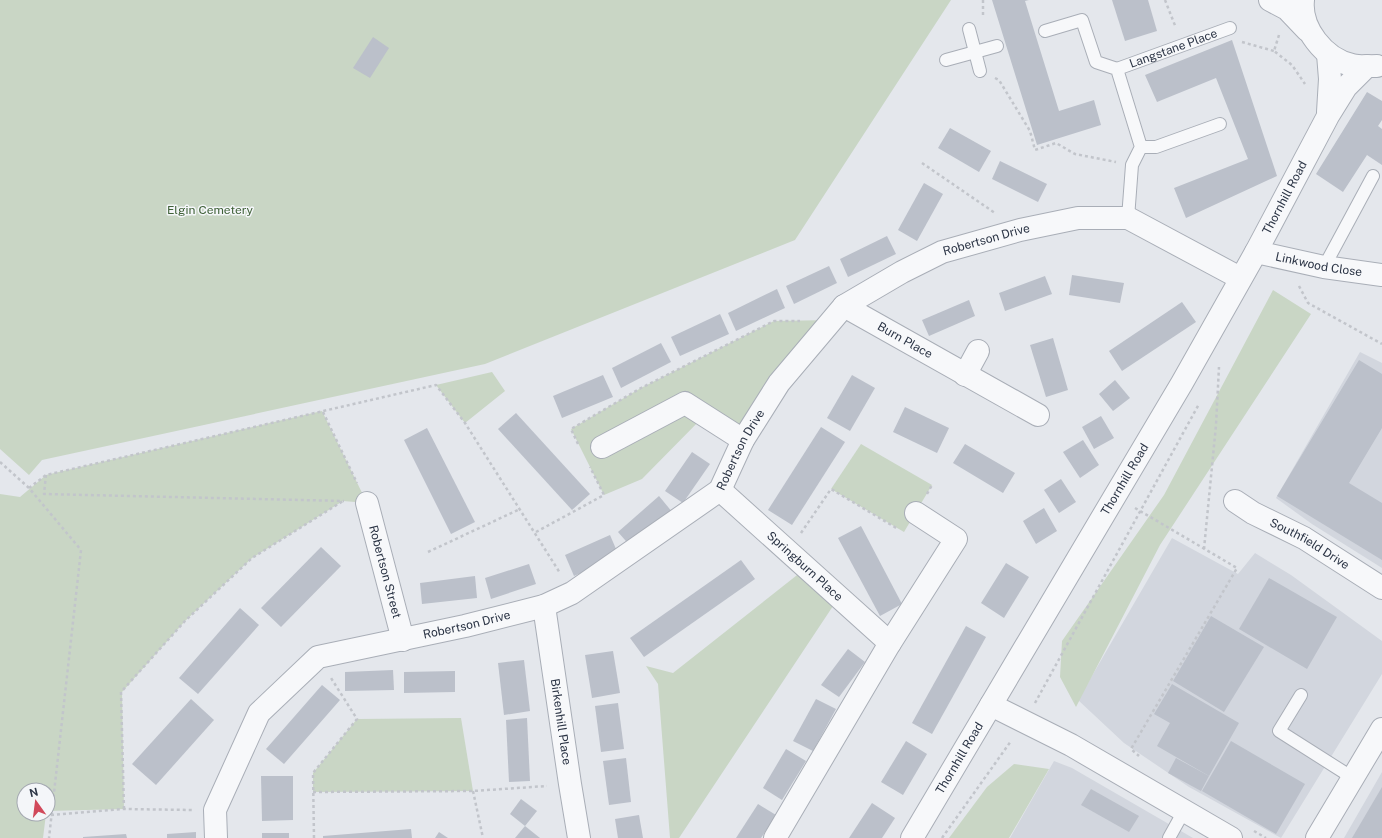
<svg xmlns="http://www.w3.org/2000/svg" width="1382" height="838" viewBox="0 0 1382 838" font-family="'Public Sans',sans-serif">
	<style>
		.built { fill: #d2d6de }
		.green { fill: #c9d6c5 }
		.building { fill: #bbc0ca }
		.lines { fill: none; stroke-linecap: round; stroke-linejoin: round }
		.service-casing { stroke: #a9aeb7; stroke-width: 14 }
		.minor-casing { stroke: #a9aeb7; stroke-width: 24 }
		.tertiary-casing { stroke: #a9aeb7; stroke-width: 24 }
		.path { stroke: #c2c5cb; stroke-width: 2.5; stroke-dasharray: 3 3; stroke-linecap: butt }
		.service { stroke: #f7f8fa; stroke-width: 12 }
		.minor { stroke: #f7f8fa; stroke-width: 22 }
		.tertiary { stroke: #f7f8fa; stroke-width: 22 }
		.labels { text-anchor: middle; stroke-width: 3; stroke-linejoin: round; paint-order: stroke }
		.street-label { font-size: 12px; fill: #2b3445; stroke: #f4f6f9 }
		.park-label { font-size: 12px; fill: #3f6138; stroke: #f4f6f9 }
	</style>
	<rect width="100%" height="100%" fill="#e4e7ec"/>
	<g class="built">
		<polygon points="1360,352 1382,363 1382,568 1312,524 1276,498"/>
		<polygon points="1172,538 1238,574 1255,553 1291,575 1382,641 1382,674 1281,838 1189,787 1124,743 1078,700"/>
		<polygon points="1054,761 1072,768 1193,838 1010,838"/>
		<polygon points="1382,772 1382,838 1344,838"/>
	</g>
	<g class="green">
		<polygon points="0,0 951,0 795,240 485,364 42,460 29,475 0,449"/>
		<polygon points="1273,290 1311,314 1160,545 1076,707 1060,677 1062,641 1164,495"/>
		<polygon points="833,320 743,440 704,416 642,479 604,495 571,429 641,388 774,321"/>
		<polygon points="492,372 505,391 465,423 436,385"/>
		<polygon points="322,411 367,503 343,501 252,558 185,621 122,692 124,809 48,811 48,790 24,790 24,814 46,814 43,838 0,838 0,494 20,497 46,475"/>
		<polygon points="861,444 932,485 904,532 831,489"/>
		<polygon points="806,568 839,597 679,838 670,838 658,684 646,666 673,673"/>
		<polygon points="461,718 473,791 313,792 313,773 357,719"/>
		<polygon points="1014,764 1049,769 1009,838 949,838 987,787"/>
	</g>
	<g class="building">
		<polygon points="992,0 1029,0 1025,1 1059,111 1094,100 1101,125 1037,145"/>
		<polygon points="1112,0 1148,0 1157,31 1125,41"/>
		<polygon points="373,37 389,48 370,78 353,68"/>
		<polygon points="1232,40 1277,176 1186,218 1174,188 1248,159 1216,78 1157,102 1145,75"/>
		<polygon points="1367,92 1382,101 1382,120 1378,126 1382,129 1382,165 1367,155 1343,192 1316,174"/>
		<polygon points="950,128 991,151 979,172 938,148"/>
		<polygon points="1000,161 1047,184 1038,202 992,179"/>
		<polygon points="924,183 943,194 917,241 898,230"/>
		<polygon points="887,236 896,254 848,277 840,259"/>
		<polygon points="829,266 837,283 794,304 786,286"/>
		<polygon points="1072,275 1124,283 1120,303 1069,295"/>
		<polygon points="1045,276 1052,294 1005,311 999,293"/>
		<polygon points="777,289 785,308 736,331 728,313"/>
		<polygon points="969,300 975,316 929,336 922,320"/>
		<polygon points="1182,302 1196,322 1122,371 1109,351"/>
		<polygon points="720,314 729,334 680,356 671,337"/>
		<polygon points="1053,338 1068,390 1046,397 1030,345"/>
		<polygon points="661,343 671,362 621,388 612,368"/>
		<polygon points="1359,360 1382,374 1382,428 1349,483 1382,503 1382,560 1277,496"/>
		<polygon points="603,375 613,397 562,418 553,396"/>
		<polygon points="852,375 875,388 850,431 827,418"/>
		<polygon points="1115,380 1130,398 1113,411 1099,394"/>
		<polygon points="905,407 949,428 937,453 893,432"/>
		<polygon points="516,413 590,494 572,510 498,429"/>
		<polygon points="1101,416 1114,438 1094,449 1082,427"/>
		<polygon points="821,427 845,442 792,525 768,510"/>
		<polygon points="427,428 475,522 451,534 404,440"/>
		<polygon points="1083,440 1099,465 1080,478 1063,452"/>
		<polygon points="965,444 1015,473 1003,493 953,463"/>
		<polygon points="692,452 710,464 683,503 665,491"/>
		<polygon points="1061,479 1076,502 1059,513 1044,490"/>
		<polygon points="659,496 673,513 632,548 618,532"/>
		<polygon points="1044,508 1057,531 1036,544 1023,521"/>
		<polygon points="861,526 902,604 880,616 838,538"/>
		<polygon points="610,535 619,556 574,576 565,555"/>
		<polygon points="321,547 341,566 281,627 261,608"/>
		<polygon points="741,560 755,579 644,657 630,638"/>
		<polygon points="1006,563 1029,577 1004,618 981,603"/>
		<polygon points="529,564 536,584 491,599 485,578"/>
		<polygon points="475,576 477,598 422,604 420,583"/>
		<polygon points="1269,578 1337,617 1307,669 1239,629"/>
		<polygon points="240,608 259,625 198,694 179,678"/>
		<polygon points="1211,616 1264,647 1224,712 1173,681"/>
		<polygon points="966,626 986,637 932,734 912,723"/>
		<polygon points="848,649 865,662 839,697 821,685"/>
		<polygon points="613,651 620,693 592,698 585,655"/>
		<polygon points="524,660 530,711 504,715 498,663"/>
		<polygon points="393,670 394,690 345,691 345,672"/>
		<polygon points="455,671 455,692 404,693 404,672"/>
		<polygon points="1172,684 1239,723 1209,776 1157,746 1170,723 1154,714"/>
		<polygon points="322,685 340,700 284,764 266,749"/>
		<polygon points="191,699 214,720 156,785 132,764"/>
		<polygon points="816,699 836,709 813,751 793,741"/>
		<polygon points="618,703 624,749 601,752 595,706"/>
		<polygon points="527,718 530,781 509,782 506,720"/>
		<polygon points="906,741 927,754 903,795 881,782"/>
		<polygon points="1231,741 1305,784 1276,834 1202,791"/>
		<polygon points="786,749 806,761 782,800 763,788"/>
		<polygon points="626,758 631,802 609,805 603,761"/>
		<polygon points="1176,758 1209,776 1201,791 1168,773"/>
		<polygon points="261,776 293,776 293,820 262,821"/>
		<polygon points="1382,787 1382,838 1352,838"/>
		<polygon points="1091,789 1139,816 1129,832 1081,805"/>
		<polygon points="521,799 537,811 525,826 510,814"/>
		<polygon points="872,803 895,818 882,838 849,838"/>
		<polygon points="758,804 776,815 761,838 736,838"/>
		<polygon points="639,815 643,838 618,838 615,819"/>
		<polygon points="525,826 540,838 515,838"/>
		<polygon points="411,829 412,838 323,838 323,836"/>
		<polygon points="196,832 196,838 167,838 167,834"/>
		<polygon points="439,832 448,838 435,838"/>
		<rect x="262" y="833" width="27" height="5"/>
		<polygon points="126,834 127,838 83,838 83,837"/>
	</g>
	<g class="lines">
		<defs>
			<g id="service">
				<polyline points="969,29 980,71"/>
				<polyline points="1045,31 1082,20 1096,62 1117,69 1141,147 1132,165 1128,218"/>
				<polyline points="946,60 997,46"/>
				<path id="s1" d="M1117,69L1230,28"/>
				<polyline points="1141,147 1156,147 1220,124"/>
				<polyline points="1324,267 1373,176"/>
				<polyline points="1301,695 1279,731 1353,778"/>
				<polyline points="1169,838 1185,809"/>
			</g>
			<g id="minor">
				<path id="s2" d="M1256,252L1324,267L1382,275"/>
				<path id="s3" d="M844,306L1038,415"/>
				<polyline points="965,375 978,351"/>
				<polyline points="602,447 685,403 743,440"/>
				<path id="s4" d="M720,490L890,643L775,838"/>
				<path id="s5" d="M1235,501L1253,513L1304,538L1382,588"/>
				<path id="s6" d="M367,503L403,640"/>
				<path id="s7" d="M544,606L570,784L579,838"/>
				<polyline points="890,643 956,539 916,513"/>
				<polyline points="991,705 1071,745 1231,838"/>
				<path id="s8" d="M216,838L215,810L259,713L318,657L465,626L544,606L572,593L720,490L743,440L779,383L844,306L902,272L942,252L1020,230L1078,218H1128L1240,278"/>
				<polyline points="1317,838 1382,729"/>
			</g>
			<g id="tertiary">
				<polyline points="1270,0 1287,9 1307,30"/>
				<path d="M1303,0C1300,28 1324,59 1352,65C1359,67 1369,66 1377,66"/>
				<polyline points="1328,112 1330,79 1328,54"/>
				<path id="s9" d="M912,838L1182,383L1256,252L1328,116L1346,87L1367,66"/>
			</g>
		</defs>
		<use href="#service" class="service-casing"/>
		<use href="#minor" class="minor-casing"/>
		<use href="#tertiary" class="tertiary-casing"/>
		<g class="path">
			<polyline points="983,0 983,17"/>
			<polyline points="1165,0 1176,28"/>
			<polyline points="1279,35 1274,51 1292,65 1305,84"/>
			<polyline points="1242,42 1274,51"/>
			<polyline points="995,78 999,80 1030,131 1035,150 1056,143 1075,154 1116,162"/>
			<polyline points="922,163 995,213"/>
			<polyline points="1299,286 1308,303 1382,344"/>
			<polyline points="323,412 357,483"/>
			<polyline points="578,444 571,429 641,388 774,321 800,321"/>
			<polyline points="0,462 29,488 81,550 49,838"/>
			<polyline points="46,475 44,494 344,501"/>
			<polyline points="29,488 46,475 436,385 465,423 560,573"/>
			<polyline points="927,494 932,485"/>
			<polyline points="1135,508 1237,568 1131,749 1139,756"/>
			<polyline points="536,532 604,495 590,467"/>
			<polyline points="801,533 831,489 898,529"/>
			<polyline points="1204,549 1216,425 1219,367"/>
			<polyline points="428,552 520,509"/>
			<polyline points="1035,703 1199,404"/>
			<polyline points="473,791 483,838"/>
			<polyline points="313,792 473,791 547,786"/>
			<polyline points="124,809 121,692 185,621 252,558 343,501"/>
			<polyline points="51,815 124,809 192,810"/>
			<polyline points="1254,831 1266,838"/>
			<polyline points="314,838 313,773 357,719 331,678"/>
			<polyline points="942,838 1011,741"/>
		</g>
		<use href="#service" class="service"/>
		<use href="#minor" class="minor"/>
		<use href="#tertiary" class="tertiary"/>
	</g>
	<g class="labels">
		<g class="street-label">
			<text dy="4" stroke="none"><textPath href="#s1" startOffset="60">Langstane Place</textPath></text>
			<text dy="4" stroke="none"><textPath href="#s9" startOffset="741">Thornhill Road</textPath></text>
			<text dy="4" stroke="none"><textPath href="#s8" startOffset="1040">Robertson Drive</textPath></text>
			<text dy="4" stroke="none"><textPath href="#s2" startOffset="64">Linkwood Close</textPath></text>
			<text dy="4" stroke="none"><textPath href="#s3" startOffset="70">Burn Place</textPath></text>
			<text dy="4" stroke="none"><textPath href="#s8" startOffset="704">Robertson Drive</textPath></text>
			<text dy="4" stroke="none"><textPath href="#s9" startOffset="417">Thornhill Road</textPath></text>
			<text dy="4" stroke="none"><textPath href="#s5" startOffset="86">Southfield Drive</textPath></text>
			<text dy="4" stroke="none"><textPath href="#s4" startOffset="114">Springburn Place</textPath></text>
			<text dy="4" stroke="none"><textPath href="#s6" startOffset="71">Robertson Street</textPath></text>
			<text dy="4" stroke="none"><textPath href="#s8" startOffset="368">Robertson Drive</textPath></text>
			<text dy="4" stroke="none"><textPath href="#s7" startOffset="117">Birkenhill Place</textPath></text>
			<text dy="4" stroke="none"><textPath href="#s9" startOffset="93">Thornhill Road</textPath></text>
		</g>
		<g class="park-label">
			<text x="210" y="214">Elgin Cemetery</text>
		</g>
	</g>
	<g transform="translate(36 802) rotate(346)"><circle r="19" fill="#f4f6f9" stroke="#a4a8b1"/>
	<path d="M0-3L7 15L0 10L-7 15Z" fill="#d1495b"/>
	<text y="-6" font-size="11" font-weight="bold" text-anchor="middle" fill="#2b3445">N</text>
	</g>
</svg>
